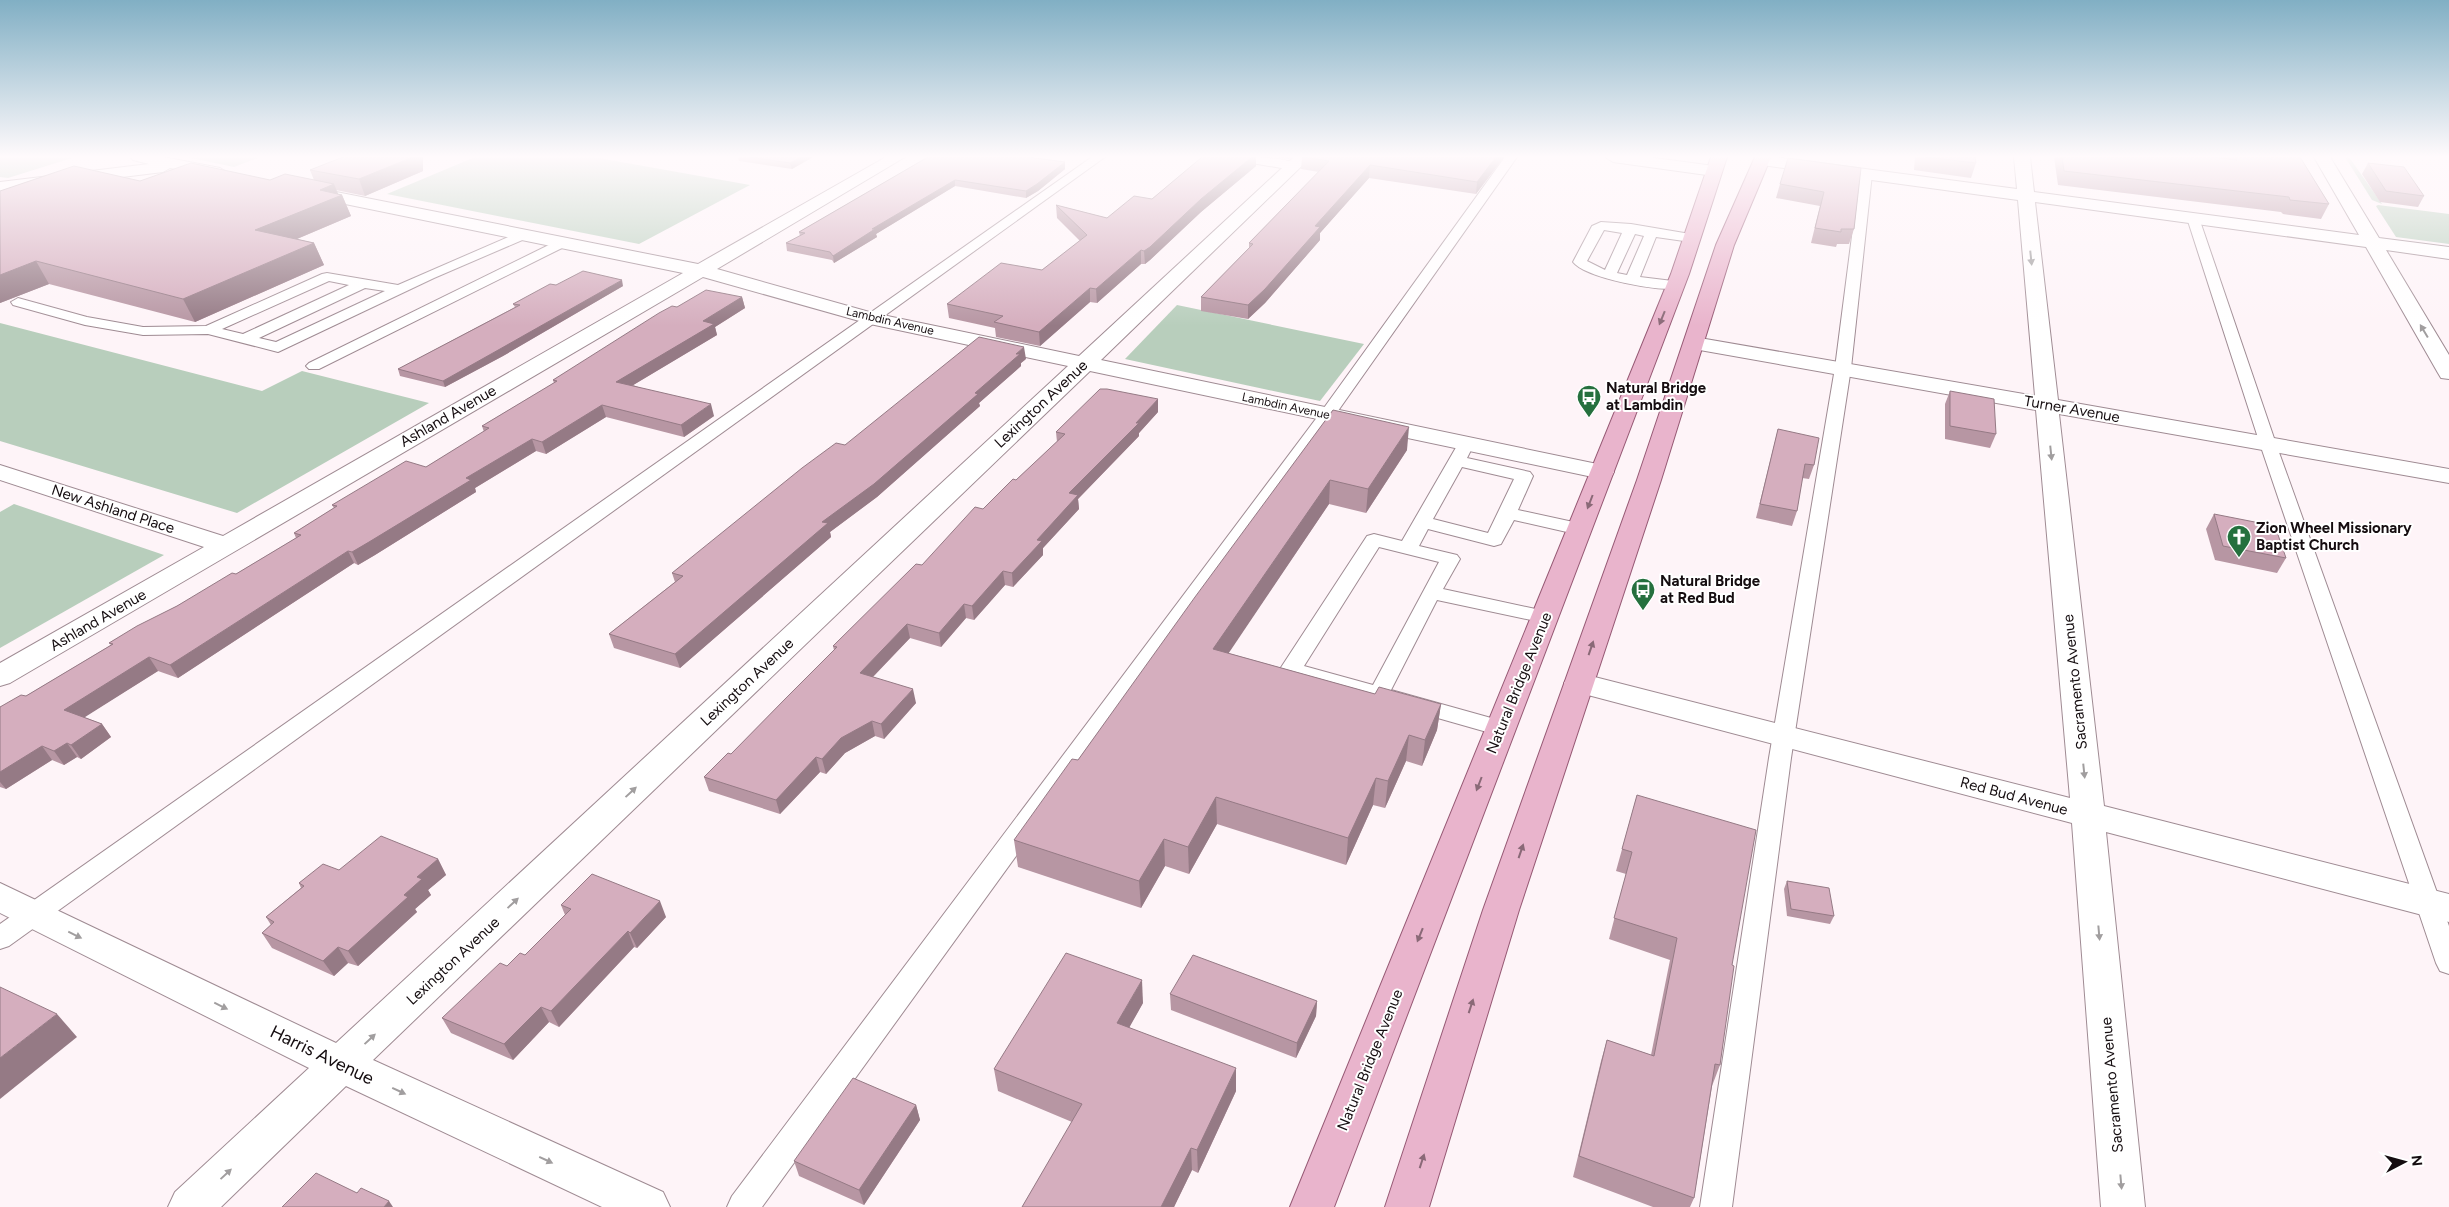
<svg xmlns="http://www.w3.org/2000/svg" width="2449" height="1207" viewBox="0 0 2449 1207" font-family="Figtree,sans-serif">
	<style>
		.green { fill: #b8cebc }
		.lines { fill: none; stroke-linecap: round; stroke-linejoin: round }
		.lane-casing { stroke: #9f8b93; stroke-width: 2 }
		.street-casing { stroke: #9f8b93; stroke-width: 2 }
		.primary-casing { stroke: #965974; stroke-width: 2 }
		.lane { fill: #fff; fill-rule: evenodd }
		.street { fill: #fff; fill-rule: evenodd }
		.primary { fill: #e9b4cc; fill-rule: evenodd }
		.wall { fill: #b796a3 }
		.shaded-wall { fill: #957a85 }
		.building { fill: #d5aebe; stroke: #957a85 }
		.oneway { fill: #a19e9f }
		.oneway2 { fill: #8a6977 }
		.labels { text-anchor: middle; stroke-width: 4; stroke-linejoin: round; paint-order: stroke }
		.far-street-label { font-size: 12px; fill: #150d10; stroke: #fff }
		.poi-label { font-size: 15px; font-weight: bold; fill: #150d10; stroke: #fff; text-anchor: start }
		.street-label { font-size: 15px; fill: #150d10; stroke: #fff }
		.near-street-label { font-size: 18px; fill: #150d10; stroke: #fff }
	</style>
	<rect width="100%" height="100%" fill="#fef4f8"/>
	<g class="green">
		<polygon points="0,157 75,157 8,178 0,177"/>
		<polygon points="186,157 260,157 234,167"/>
		<polygon points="475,157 593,157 750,185 639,244 387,194"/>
		<polygon points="2345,157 2349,157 2382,204 2372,200"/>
		<polygon points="2378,205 2449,214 2449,244 2396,237 2376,206"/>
		<polygon points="1177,305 1364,344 1320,401 1125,359"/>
		<polygon points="0,323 262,391 302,371 429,403 237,513 0,441"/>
		<polygon points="14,504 164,555 0,648 0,512"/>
	</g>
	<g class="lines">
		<defs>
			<g id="lane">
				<polygon points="1092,157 1105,157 9,946 0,949 0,924"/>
				<path d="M1228,157C1243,157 1289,156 1299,166L1293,170L1234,160Z"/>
				<polygon points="1505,157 1517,157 1333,418 762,1207 727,1207 732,1196 1321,412"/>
				<polygon points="1866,170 1872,174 1851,368 1791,758 1732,1207 1700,1207 1769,758 1835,368 1860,174"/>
				<polygon points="2193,214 2199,218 2276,444 2449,926 2449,974 2440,971 2436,963 2260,444 2187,218"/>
				<path d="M1601,222L1631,224L1696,235L1698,238L1691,242L1656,237L1640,277L1681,282L1683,285L1681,288C1662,293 1585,278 1573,262L1592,226ZM1604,230L1622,233L1605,270L1587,261ZM1635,234L1644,236L1627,275L1617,273Z"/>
				<path d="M522,231L529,235L527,238L434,278L278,352L208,334L143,335L85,325L13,305L11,302L18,298L87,317L143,327L206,326L322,274L327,273L398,285ZM329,281L349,285L243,334L222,329ZM365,288L385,291L276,342L259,338Z"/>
				<polygon points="561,239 568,243 566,246 319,369 309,369 306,366 309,363"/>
				<path d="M1466,439L1472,440L1474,444L1467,458L1530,472L1533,476L1518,510L1587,525L1589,529L1587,533L1580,535L1514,520L1501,544L1494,546L1428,529L1419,546L1457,555L1460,559L1443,589L1545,611L1552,613L1555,617L1552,621L1545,623L1437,600L1391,690L1509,723L1512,728L1509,733L1501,736L1283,674L1280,669L1367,536L1374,534L1402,541L1458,444L1460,440ZM1462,467L1514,479L1488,533L1433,519ZM1379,547L1439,562L1373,685L1304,666Z"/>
			</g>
			<g id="street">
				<polygon points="131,157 163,157 220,168 228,173 220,178 170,168 163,172 0,192 0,182 149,164 133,160"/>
				<polygon points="886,157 905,157 717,269 873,313 1079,356 1294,157 1311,157 1101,360 1602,465 1611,467 1614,472 1611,477 1602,479 1090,371 373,1060 663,1192 670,1207 602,1207 346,1086 221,1207 168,1207 175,1192 309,1068 0,913 0,883 336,1043 1068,366 870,324 703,277 10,683 0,686 0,663 204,547 0,480 0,465 223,536 683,273 306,196 300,195 298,191 300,187 306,186 698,264"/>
				<polygon points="1605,157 1647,157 1714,166 1722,171 1714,176 1613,162"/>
				<polygon points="1756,157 1775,157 2017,189 2014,157 2030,157 2034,192 2359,235 2314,157 2330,157 2379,238 2449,247 2449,259 2386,250 2449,355 2449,379 2441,378 2438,373 2366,247 2035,202 2058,400 2449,469 2449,483 2059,414 2104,806 2449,894 2449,922 2106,832 2145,1207 2101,1207 2072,823 1569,690 1564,683 1569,676 1579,673 2070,798 2036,410 1694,349 1687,347 1684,343 1687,339 1694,337 2035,396 2018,200 1762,165 1756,163 1754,160"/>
			</g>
			<g id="primary">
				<polygon points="1711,157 1727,157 1689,274 1334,1207 1290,1207 1671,274"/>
				<polygon points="1755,157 1771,157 1734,245 1661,480 1519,910 1429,1207 1385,1207 1483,910 1637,480 1716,245"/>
			</g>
		</defs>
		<use href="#lane" class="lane-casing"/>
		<use href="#street" class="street-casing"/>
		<use href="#primary" class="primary-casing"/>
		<use href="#lane" class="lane"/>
		<use href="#street" class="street"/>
		<use href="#primary" class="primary"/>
	</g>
	<g class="wall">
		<polygon points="423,157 423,171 365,196 336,190 338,194 342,195 351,216 297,239 314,243 324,265 195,322 49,284 0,303 0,191 140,181 314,180 310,170"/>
		<polygon points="738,157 813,157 792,169 739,161"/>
		<polygon points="928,157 1065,162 1065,169 1038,191 1026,198 955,186 876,234 877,237 834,263 832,260 787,251 786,243 800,236 799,232"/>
		<polygon points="1202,157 1256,157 1256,166 1201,212 1150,260 1145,264 1141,264 1097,303 1090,302 1040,346 996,337 995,328 949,318 947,304 1042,270 1080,241 1057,218 1056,205 1107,218 1152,199"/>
		<polygon points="1272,157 1292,157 1289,159"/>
		<polygon points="1302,157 1504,157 1476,194 1369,178 1320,233 1320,240 1265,303 1248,319 1201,311 1201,297 1249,248 1249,243 1319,172 1301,169"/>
		<polygon points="1915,157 1975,157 1976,163 1971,178 1914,170"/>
		<polygon points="2054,157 2213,157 2221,158 2221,157 2300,157 2329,204 2321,219 2283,214 2281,212 2058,185"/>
		<polygon points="2368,163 2424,196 2418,207 2380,202 2362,174"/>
		<polygon points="1861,168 1854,229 1849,244 1837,244 1836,247 1811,243 1820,206 1776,198 1780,184"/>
		<polygon points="556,285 623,286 503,356 445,387 400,376 398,369 515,307 513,304"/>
		<polygon points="742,297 745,308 715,327 717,335 633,385 714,416 684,437 606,417 546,454 536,451 475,488 476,492 375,555 358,565 354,563 178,678 158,671 84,717 102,724 111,737 81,759 77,757 64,765 52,760 6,789 0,787 0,707 26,696 111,645 109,643 236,574 296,538 294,533 334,508 332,505 426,467 484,432 482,426 554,383 553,380 677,307"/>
		<polygon points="1026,359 1021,363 1021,366 979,403 980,406 877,497 830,532 831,537 680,668 614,648 609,634 675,582 672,573 845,445"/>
		<polygon points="1950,391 1996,434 1990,448 1945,439 1945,404"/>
		<polygon points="1333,410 1407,450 1366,513 1329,504 1228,653 1375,694 1441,704 1437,730 1422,766 1406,761 1385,808 1373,805 1346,865 1217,824 1189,874 1165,866 1141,908 1018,867 1014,840 1078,760"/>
		<polygon points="1158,412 1139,433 1139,436 1078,499 1079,509 1043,548 1043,555 1013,587 1005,585 974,620 966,618 941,647 910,638 873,677 916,703 884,739 875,736 845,753 826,774 820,772 780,814 709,791 704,777 731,754 834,650 833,646 922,565 983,509 1016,480 1057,442 1056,432"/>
		<polygon points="1778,429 1814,465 1809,479 1802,478 1797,511 1792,526 1756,518"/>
		<polygon points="2214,514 2286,558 2277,573 2215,560 2206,529"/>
		<polygon points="1637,795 1732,965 1720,1065 1712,1086 1694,1198 1690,1207 1653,1207 1573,1177 1601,1061 1607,1040 1651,1055 1670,960 1609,939 1626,874 1616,871"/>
		<polygon points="438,859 446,875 428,890 431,895 415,909 417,912 358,966 348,963 334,976 272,948 262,933 271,925 266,917 301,888 299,883 339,870"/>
		<polygon points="1787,881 1834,916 1830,924 1787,916 1784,889"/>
		<polygon points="561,905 666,917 637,948 634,947 559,1027 549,1022 513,1060 451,1033 442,1018 507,966 525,955 565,915"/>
		<polygon points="1170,994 1317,1001 1316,1016 1296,1058 1171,1010"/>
		<polygon points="1143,1003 1129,1027 1236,1091 1198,1173 1192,1170 1174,1207 1022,1207 1072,1122 998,1091 994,1069"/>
		<polygon points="916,1105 920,1120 864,1205 799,1176 794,1161"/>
	</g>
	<g class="shaded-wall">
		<polygon points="413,157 423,157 423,171 365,196 359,179"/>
		<polygon points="802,157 813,157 792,169 790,163"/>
		<polygon points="1252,157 1256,157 1256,166 1201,212 1150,260 1145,264 1144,251 1201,199"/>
		<polygon points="1496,157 1504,157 1476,194 1477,182"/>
		<polygon points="1065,162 1065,169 1038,191 1026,198 1026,191"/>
		<polygon points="1370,165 1369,178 1320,233 1320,240 1265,303 1248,319 1248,305 1315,226"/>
		<polygon points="955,180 955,186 876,234 877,237 834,263 833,256 872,229"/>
		<polygon points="334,184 339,196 342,195 351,216 266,252 255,230 320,190"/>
		<polygon points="314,243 324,265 195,322 183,299"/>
		<polygon points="1141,250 1141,264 1097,303 1096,289"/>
		<polygon points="36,261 49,284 0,303 0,275"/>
		<polygon points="622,280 623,286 503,356 445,387 443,381"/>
		<polygon points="1090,288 1090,302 1040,346 1039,332"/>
		<polygon points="742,297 745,308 715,327 717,335 620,393 616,382 703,321"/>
		<polygon points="1024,347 1026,359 1021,363 1021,366 979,403 980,406 877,497 830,532 831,537 680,668 675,654 822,522"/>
		<polygon points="1158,399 1158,412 1139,433 1139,436 1078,499 1079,509 1043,548 1043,555 1013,587 1012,573 1037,540 1069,493"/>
		<polygon points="711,404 714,416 684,437 681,425"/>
		<polygon points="602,405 606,417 546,454 542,442"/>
		<polygon points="1409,427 1407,450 1366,513 1368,489"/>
		<polygon points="532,439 536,451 475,488 476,492 375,555 358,565 352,552 466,478"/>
		<polygon points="1330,480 1329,504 1214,675 1213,649"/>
		<polygon points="348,551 354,563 178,678 170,665"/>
		<polygon points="1003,571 1005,585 974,620 972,606"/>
		<polygon points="964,604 966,618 941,647 939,633"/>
		<polygon points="907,624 910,638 863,687 860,673"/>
		<polygon points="149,657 158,671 74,724 64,710"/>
		<polygon points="913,689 916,703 884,739 881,724"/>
		<polygon points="1441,704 1437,730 1422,766 1425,740"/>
		<polygon points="872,721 875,736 845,753 826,774 822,759 841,738"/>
		<polygon points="102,724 111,737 81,759 71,745"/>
		<polygon points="1409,735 1406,761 1385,808 1388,781"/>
		<polygon points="67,743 77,757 64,765 54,751"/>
		<polygon points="42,746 52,760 6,789 0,782 0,772"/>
		<polygon points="816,757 820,772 780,814 776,800"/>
		<polygon points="1376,778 1373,805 1346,865 1348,838"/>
		<polygon points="1216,797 1217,824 1189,874 1188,847"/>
		<polygon points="1164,839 1165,866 1141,908 1139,881"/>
		<polygon points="438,859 446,875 428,890 431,895 415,909 417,912 358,966 348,951 417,877"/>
		<polygon points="660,901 666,917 637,948 630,933"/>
		<polygon points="628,931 634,947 559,1027 551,1011"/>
		<polygon points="338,947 348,963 334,976 323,961"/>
		<polygon points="1142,980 1143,1003 1119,1046 1117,1023"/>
		<polygon points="1317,1001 1316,1016 1296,1058 1297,1043"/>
		<polygon points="541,1007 549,1022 513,1060 504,1044"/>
		<polygon points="57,1014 77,1037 0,1099 0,1058"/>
		<polygon points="1236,1068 1236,1091 1198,1173 1197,1150"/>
		<polygon points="916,1105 920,1120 864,1205 859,1190"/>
		<polygon points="1191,1148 1192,1170 1174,1207 1161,1207"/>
		<polygon points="389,1201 393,1207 384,1207"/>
	</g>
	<g class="building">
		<polygon points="343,157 413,157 359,179 310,170"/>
		<polygon points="749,157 802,157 790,163"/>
		<polygon points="928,157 1028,157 1065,162 1037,184 1026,191 955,180 872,229 875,229 833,256 830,252 786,243 805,233 799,232"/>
		<polygon points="1202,157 1252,157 1201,199 1150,247 1144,251 1141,250 1096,289 1090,288 1039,332 994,322 1003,316 947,304 1001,263 1042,270 1087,235 1056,205 1107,218 1134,196 1152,199"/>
		<polygon points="1302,157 1496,157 1477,182 1370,165 1315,226 1320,227 1265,289 1248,305 1201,297 1253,244 1249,243 1329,161"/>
		<polygon points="1925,157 1975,157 1976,163"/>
		<polygon points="2062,157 2213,157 2237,160 2235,157 2300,157 2329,204 2290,200 2289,197 2064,171"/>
		<polygon points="1788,158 1861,168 1854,229 1841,229 1841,232 1815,228 1824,192 1780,184"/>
		<polygon points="191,163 270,180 285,174 334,184 320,190 342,195 255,230 314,243 183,299 36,261 0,275 0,191 74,166 140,181"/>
		<polygon points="2368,163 2404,167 2424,196 2386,191"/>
		<polygon points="583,271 622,280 500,349 443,381 398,369 520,305 513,304 550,284 556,285"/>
		<polygon points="706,290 742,297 703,321 714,324 616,382 711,404 681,425 602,405 542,442 532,439 466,478 471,480 369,542 352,552 348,551 170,665 149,657 64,710 102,724 71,745 67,743 54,751 42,746 0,772 0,707 21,695 26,696 113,644 109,643 137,626 177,606 232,573 236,574 301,535 294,533 337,506 332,505 406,461 426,467 489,428 482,426 557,381 553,380 659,313 672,306 677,307"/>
		<polygon points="979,337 1024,347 1016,354 1020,354 975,393 978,394 874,484 822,522 828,523 675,654 609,634 683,576 672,573 802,468 836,443 845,445"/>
		<polygon points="1100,389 1107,389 1158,399 1136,423 1139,423 1069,493 1078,495 1037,540 1042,541 1012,573 1003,571 972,606 964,604 939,633 907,624 860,673 913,689 881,724 872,721 841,738 822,759 816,757 776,800 704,777 728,753 731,754 786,698 837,647 833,646 916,564 922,565 975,507 983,509 1013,479 1016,480 1065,434 1056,432"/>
		<polygon points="1950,391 1994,399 1996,434 1950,426"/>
		<polygon points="1333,410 1409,427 1368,489 1330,480 1213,649 1375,694 1379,687 1441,704 1425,740 1409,735 1388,781 1376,778 1348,838 1216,797 1188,847 1164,839 1139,881 1014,840 1072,759 1078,760 1195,597"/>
		<polygon points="1778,429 1819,438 1814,465 1805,464 1797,511 1760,504"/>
		<polygon points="2214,514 2275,526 2286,558 2223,546"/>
		<polygon points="1637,795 1756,830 1732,965 1734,966 1720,1065 1715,1064 1694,1198 1579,1156 1607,1040 1654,1056 1677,938 1614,918 1632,852 1622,849"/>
		<polygon points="381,836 438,859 417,877 422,879 404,895 408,897 348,951 338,947 323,961 262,933 274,922 266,917 304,886 299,883 323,864 339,870"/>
		<polygon points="592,874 660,901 630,933 628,931 551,1011 541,1007 504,1044 442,1018 500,963 507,966 520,953 525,955 571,909 561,905"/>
		<polygon points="1787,881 1829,888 1834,916 1791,909"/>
		<polygon points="1066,953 1142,980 1117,1023 1236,1068 1197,1150 1191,1148 1161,1207 1022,1207 1082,1104 994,1069"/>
		<polygon points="1193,955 1317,1001 1297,1043 1170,994"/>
		<polygon points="0,987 57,1014 0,1058"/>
		<polygon points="853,1078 916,1105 859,1190 794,1161"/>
		<polygon points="316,1173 357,1193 361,1188 389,1201 384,1207 282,1207"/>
	</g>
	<defs><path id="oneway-solid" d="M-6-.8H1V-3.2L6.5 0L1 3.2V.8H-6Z" transform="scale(1.25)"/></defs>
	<g class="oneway">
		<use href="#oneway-solid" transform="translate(2031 258) rotate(84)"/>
		<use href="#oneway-solid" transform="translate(2424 331) rotate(-121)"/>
		<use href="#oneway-solid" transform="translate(2051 453) rotate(84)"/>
		<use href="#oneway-solid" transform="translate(2084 771) rotate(84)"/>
		<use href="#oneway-solid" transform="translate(631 792) rotate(-43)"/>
		<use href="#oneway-solid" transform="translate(513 903) rotate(-43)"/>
		<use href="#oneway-solid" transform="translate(2099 933) rotate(85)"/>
		<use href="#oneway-solid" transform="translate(75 935) rotate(26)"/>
		<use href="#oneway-solid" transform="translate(221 1006) rotate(26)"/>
		<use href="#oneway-solid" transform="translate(370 1039) rotate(-43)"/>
		<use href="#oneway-solid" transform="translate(399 1091) rotate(25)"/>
		<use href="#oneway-solid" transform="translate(546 1160) rotate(25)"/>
		<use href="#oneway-solid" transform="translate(226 1174) rotate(-43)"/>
		<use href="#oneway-solid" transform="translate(2121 1182) rotate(85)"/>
	</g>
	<g class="oneway2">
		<use href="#oneway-solid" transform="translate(1662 318) rotate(112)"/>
		<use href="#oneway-solid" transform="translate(1590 502) rotate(111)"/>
		<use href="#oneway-solid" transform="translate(1591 648) rotate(-71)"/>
		<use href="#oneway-solid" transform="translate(1479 784) rotate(111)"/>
		<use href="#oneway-solid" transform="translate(1521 851) rotate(-71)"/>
		<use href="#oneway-solid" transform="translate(1420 935) rotate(112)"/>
		<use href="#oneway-solid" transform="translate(1471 1006) rotate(-72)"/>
		<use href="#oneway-solid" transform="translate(1422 1161) rotate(-72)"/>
	</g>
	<linearGradient id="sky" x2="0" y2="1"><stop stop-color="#81afc4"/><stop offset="0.48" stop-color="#fffafc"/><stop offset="1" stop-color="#fffafc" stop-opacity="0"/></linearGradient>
	<rect width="2449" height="326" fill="url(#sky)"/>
	<defs>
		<symbol id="bus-pin" viewBox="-11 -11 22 30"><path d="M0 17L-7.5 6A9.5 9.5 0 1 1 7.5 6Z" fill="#25703e" stroke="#fff"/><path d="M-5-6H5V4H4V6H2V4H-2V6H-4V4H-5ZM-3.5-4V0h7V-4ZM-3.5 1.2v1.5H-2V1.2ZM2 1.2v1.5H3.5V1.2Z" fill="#fff"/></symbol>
		<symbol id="church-pin" viewBox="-11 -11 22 30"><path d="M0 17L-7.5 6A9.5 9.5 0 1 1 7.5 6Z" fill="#25703e" stroke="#fff"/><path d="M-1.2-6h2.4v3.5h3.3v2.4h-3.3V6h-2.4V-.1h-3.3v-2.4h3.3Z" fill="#fff"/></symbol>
	</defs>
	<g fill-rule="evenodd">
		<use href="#bus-pin" x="1575" y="383" width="28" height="38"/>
		<use href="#church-pin" x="2225" y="523" width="28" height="38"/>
		<use href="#bus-pin" x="1629" y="576" width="28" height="38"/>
	</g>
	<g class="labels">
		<g class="far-street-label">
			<text transform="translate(890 321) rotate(13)" y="4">Lambdin Avenue</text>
			<text transform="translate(1286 406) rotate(12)" y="4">Lambdin Avenue</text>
		</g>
		<g class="poi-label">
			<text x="1606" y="393">Natural Bridge<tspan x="1606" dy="17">at Lambdin</tspan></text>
			<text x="2256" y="533">Zion Wheel Missionary<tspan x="2256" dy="17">Baptist Church</tspan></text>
			<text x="1660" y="586">Natural Bridge<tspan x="1660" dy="17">at Red Bud</tspan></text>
		</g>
		<g class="street-label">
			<text transform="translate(1041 404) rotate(-43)" y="5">Lexington Avenue</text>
			<text transform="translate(2072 409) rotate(10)" y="5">Turner Avenue</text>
			<text transform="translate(448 416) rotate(-30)" y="5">Ashland Avenue</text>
			<text transform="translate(113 509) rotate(18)" y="5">New Ashland Place</text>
			<text transform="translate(98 620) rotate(-30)" y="5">Ashland Avenue</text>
			<text transform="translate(747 682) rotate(-43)" y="5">Lexington Avenue</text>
			<text transform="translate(2075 682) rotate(-96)" y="5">Sacramento Avenue</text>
			<text transform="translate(1519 683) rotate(-68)" y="5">Natural Bridge Avenue</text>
			<text transform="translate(2014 796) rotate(15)" y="5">Red Bud Avenue</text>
			<text transform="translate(453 961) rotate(-43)" y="5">Lexington Avenue</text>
			<text transform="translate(1370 1060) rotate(-68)" y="5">Natural Bridge Avenue</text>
			<text transform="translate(2112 1085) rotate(-95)" y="5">Sacramento Avenue</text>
		</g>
		<g class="near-street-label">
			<text transform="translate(322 1055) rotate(26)" y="6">Harris Avenue</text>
		</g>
	</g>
	<g transform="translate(2404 1162) rotate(84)" stroke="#ffffff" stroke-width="4" paint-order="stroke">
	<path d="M0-4L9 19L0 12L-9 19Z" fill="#150d10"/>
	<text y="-8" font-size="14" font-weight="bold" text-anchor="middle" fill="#150d10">N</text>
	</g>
</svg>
